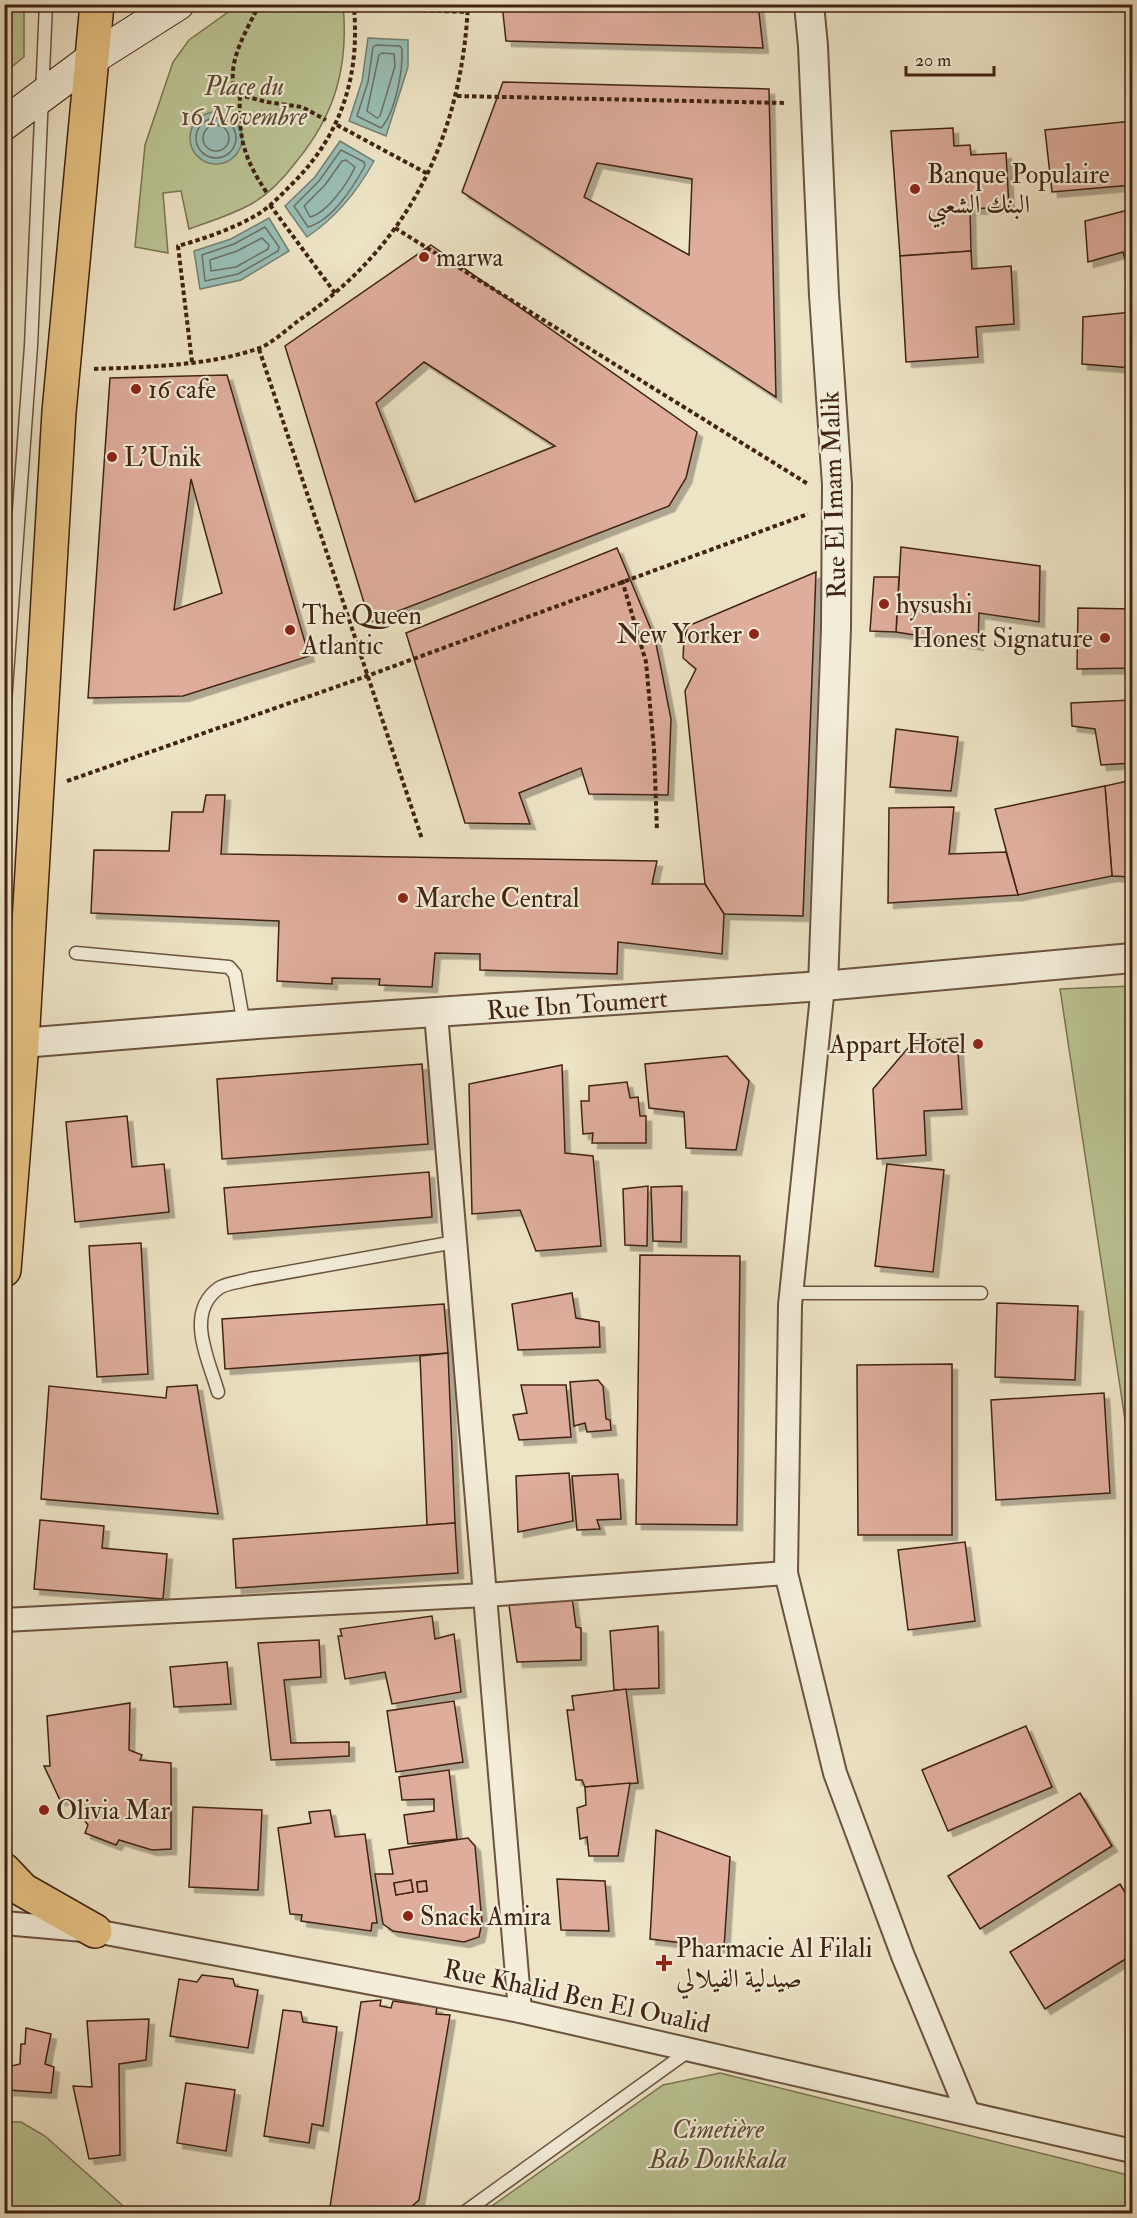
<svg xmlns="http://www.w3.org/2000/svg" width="1137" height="2218" viewBox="0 0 1137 2218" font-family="'IM FELL Double Pica',Amiri,serif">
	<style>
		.green { fill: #bac393; stroke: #7d7352; stroke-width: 1.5 }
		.water { fill: #99beb5; stroke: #758074; stroke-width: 1.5 }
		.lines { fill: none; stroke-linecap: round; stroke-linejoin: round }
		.shore { stroke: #6c7064; stroke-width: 1.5 }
		.building { fill: #dead9c; stroke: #402312; stroke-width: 1.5; fill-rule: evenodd; filter: url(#shadow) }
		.service-casing { stroke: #6b533f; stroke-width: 15 }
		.minor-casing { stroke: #6b533f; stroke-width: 26 }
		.tertiary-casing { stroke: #6b533f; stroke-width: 32 }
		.secondary-casing { stroke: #402312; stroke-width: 34 }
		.primary-casing { stroke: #402312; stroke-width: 36 }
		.path { stroke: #402312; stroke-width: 4; stroke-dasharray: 4.5 3; stroke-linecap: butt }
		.service { stroke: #f3edd9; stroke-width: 12 }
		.minor { stroke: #f3edd9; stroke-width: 22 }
		.tertiary { stroke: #f3edd9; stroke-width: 28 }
		.secondary { stroke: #f3edd9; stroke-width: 32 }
		.primary { stroke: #e6c282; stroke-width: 33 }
		.poi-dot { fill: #8f2418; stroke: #f3edd9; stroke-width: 2 }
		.labels { text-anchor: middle; stroke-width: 4.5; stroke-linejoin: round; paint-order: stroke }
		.park-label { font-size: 26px; font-style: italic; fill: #5e4b32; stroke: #f3edd9 }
		.poi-label { font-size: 26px; fill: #402312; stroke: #f3edd9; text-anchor: start }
		.street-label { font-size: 26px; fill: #402312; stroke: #f3edd9 }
	</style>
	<defs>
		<filter id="shadow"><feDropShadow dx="5.5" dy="5.5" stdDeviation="0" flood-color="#0004"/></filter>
	</defs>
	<rect width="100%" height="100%" fill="#ede3c5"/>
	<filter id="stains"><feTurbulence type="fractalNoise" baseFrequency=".00333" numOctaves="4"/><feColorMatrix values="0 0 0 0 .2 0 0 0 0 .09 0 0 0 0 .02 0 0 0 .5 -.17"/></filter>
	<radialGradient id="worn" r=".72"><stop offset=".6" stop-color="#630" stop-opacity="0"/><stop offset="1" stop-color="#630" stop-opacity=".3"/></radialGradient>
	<g class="green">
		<polygon points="5,4 24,5 24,57 5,72"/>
		<path d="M238,5H343C349,66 335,115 296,162C284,178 270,193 253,203C232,215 211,221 189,229L181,191L163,193L168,253L135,247L145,145L173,62L189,40Z"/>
		<polygon points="1132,986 1132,1466 1060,989"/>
		<polygon points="720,2073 1132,2176 1132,2213 482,2213 663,2085"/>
		<polygon points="5,2122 21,2122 45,2136 131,2213 5,2213"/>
	</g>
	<g class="water">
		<polygon points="368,38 408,40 408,67 386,136 349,121 362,81"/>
		<circle cx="216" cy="138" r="26"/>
		<path d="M340,141L374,161C357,192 337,217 307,237L285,206L315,177Z"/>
		<polygon points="269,218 289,251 241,280 200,289 194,251 231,239"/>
	</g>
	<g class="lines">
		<g class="shore">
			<path d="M376,45L400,46L402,49C403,69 396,112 381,128L357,116L368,82L373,47Z"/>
			<polygon points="382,53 394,54 395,66 380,116 377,118 367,111 379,55"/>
			<circle cx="216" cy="138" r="20"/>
			<circle cx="216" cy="138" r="13"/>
			<path d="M341,150L364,162L365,166C353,187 333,220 308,227L294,206L319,181Z"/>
			<path d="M346,160L355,167C348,183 327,213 310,217L304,206L325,185L342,161Z"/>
			<polygon points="265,227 279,247 278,251 238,274 205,281 202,255 234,244"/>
			<polygon points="262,238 269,245 268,249 236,267 211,271 210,260 237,251"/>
		</g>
	</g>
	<g class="building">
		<polygon points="502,4 758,4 763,48 506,41"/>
		<path d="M503,82L769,89L776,397L462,192ZM597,163L692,179L689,255L584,197Z"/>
		<polygon points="1132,121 1132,185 1052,192 1045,130"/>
		<polygon points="953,128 954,146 970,145 971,155 1006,153 1009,207 970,209 971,251 900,256 891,131"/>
		<polygon points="1132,209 1132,282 1123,252 1088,262 1085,221"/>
		<path d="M431,245L697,432L686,478L669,506L370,622L285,346ZM424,362L555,446L415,502L376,403Z"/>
		<polygon points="971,251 972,269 1011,266 1014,324 976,327 978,357 906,362 900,256"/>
		<polygon points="1132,312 1132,368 1082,364 1083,317"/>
		<path d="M227,375L309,656L183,696L88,698L110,378ZM191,479L222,593L174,610Z"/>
		<polygon points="901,547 1040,566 1039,622 979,613 978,645 896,632"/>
		<polygon points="617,548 655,639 662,673 671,719 668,795 589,794 581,768 519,793 530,824 465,823 406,633"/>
		<polygon points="816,572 803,916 724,914 705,884 685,691 696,669 683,658 684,639 688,626"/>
		<polygon points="874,577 899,577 896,632 870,631"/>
		<polygon points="1078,608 1132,609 1132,668 1077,669"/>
		<polygon points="1132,700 1132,763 1101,765 1095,729 1072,726 1071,703"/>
		<polygon points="896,729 958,737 951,791 890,787"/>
		<polygon points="1132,780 1132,877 1112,876 1105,786"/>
		<polygon points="1105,786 1112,876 1018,895 995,809"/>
		<polygon points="206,795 225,795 221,854 657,861 652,884 705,884 724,914 722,954 618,942 617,974 480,970 480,954 435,953 432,987 379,985 380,979 332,978 332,984 277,981 279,921 91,913 94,850 169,851 172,812 203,812"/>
		<polygon points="954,807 949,854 1006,852 1018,895 888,903 889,808"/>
		<polygon points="957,1038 962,1109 924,1111 926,1155 877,1159 873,1089 914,1041"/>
		<polygon points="727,1056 749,1081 736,1150 686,1148 684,1112 649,1108 645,1064"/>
		<polygon points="422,1064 428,1144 222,1159 217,1079"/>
		<polygon points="562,1065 565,1153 593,1156 601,1246 536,1251 520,1210 472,1214 469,1084"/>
		<polygon points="627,1082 630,1098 638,1097 640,1116 646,1116 646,1143 592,1143 593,1133 583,1134 581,1101 589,1101 589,1086"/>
		<polygon points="127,1116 132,1167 164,1164 169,1212 75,1222 66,1122"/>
		<polygon points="887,1164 944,1170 933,1272 875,1266"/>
		<polygon points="429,1172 432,1217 228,1234 224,1188"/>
		<polygon points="648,1186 647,1246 625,1245 623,1189"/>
		<polygon points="682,1186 681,1242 653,1241 651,1187"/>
		<polygon points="141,1243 148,1374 97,1377 89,1246"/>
		<polygon points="640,1255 740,1256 737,1525 636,1524"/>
		<polygon points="572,1293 576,1318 599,1322 600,1347 518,1350 512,1304"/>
		<polygon points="997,1303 1078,1306 1075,1380 995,1377"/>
		<polygon points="444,1304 448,1353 225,1369 222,1319"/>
		<polygon points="448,1353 455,1523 427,1525 420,1356"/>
		<polygon points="952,1364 952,1535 858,1535 857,1365"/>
		<polygon points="598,1380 603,1386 606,1419 610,1420 611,1430 587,1432 585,1423 574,1426 570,1382"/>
		<polygon points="197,1385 218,1514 41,1499 49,1386 166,1398 167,1387"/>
		<polygon points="521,1385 566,1385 571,1437 519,1440 513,1415 527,1413"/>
		<polygon points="1104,1393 1110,1493 996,1500 991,1400"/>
		<polygon points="569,1473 573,1521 518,1532 516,1476"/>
		<polygon points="618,1474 621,1519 597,1520 600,1529 577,1530 572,1476"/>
		<polygon points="40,1520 104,1526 102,1548 167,1554 163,1599 34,1589"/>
		<polygon points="455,1523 458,1573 236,1588 233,1539"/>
		<polygon points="965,1542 975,1621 908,1630 898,1550"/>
		<polygon points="572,1597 576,1627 581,1628 581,1660 517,1662 509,1605"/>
		<polygon points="432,1616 435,1639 454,1634 461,1692 392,1704 385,1672 345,1679 338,1636 342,1636 340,1629"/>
		<polygon points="658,1626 659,1688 614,1690 610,1631"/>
		<polygon points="319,1640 321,1677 284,1680 291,1743 349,1742 349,1756 271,1760 258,1643"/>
		<polygon points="227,1662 231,1704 174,1707 170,1667"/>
		<polygon points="626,1689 638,1783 585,1787 582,1780 576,1780 567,1710 574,1710 572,1696"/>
		<polygon points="454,1701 463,1762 396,1772 387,1711"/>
		<polygon points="130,1703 129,1750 142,1755 140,1760 171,1763 171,1849 152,1850 119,1840 116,1845 85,1833 88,1825 67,1798 60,1800 44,1766 50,1766 47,1716"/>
		<polygon points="1026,1726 1052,1787 948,1831 922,1770"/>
		<polygon points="449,1770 457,1839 408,1844 404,1815 434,1811 434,1799 402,1800 399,1777"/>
		<polygon points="630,1783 618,1856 589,1856 587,1837 580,1839 577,1808 586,1805 585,1787"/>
		<polygon points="1080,1793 1112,1846 980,1929 948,1876"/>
		<polygon points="193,1807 262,1810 258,1890 189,1887"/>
		<polygon points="330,1810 335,1837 365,1834 377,1923 372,1923 371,1931 301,1921 302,1915 290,1914 278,1828 311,1823 309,1812"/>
		<polygon points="656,1830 730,1857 724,1948 650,1939"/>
		<path d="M468,1838L475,1846L482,1922L479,1937L464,1942L393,1931L383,1924L375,1874H393L389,1850ZM411,1880L413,1892L396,1895L394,1883ZM426,1881L427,1891L418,1892L417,1882Z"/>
		<polygon points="557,1879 605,1881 609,1931 561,1930"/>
		<polygon points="411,1880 413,1892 396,1895 394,1883"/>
		<polygon points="426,1881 427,1891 418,1892 417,1882"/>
		<polygon points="1120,1884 1132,1904 1132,1955 1045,2009 1010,1952"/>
		<polygon points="202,1975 233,1979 235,1986 258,1990 248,2048 170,2036 179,1979 197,1982"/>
		<polygon points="381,2000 380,2006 391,2008 393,2001 437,2007 436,2014 450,2015 419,2200 403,2214 329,2214 361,2002"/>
		<polygon points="283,2010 301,2012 303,2022 337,2027 323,2126 312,2124 309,2143 264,2136"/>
		<polygon points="149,2019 146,2060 119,2064 120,2155 89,2159 73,2086 92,2087 87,2021"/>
		<polygon points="26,2028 51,2034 45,2064 54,2067 51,2093 8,2090 11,2066 20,2064 21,2044 25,2044"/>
		<polygon points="186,2083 235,2090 226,2151 177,2143"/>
	</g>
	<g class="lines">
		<defs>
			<g id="service">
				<polyline points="4,716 31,346 46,4"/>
				<polyline points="76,953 229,967 235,974 244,1025"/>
				<polyline points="791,1293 981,1293"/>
				<path d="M218,1392C209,1360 184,1313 219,1288C226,1283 241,1282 250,1279L455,1242"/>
				<polyline points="462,2214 690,2050"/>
			</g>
			<g id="minor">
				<polyline points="823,986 790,1305 786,1573 835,1773 903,1956 968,2113"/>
				<polyline points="436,1014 520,2011"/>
				<polyline points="4,1620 485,1595 786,1573"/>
				<polyline points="4,1923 95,1931 520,2011 1132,2151"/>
			</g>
			<g id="tertiary">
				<polyline points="809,4 813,46 824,295 837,485 836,628 823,986"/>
				<polyline points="22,1043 244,1025 823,986 1132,958"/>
			</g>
			<polyline id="secondary" points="4,124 93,58 178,4"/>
			<g id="primary">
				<polyline points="4,1270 22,1043 59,412 97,4"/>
				<polyline points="4,1870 23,1890 95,1931"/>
			</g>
		</defs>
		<use href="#service" class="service-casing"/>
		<use href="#minor" class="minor-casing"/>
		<use href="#tertiary" class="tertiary-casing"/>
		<use href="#secondary" class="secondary-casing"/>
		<use href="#primary" class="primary-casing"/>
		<g class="path">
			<path d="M256,11C244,35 225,67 236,94L267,102L302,107L326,120"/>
			<path d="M240,96C238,137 244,159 267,193"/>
			<polyline points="457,96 786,103"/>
			<polyline points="337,125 428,174"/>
			<polyline points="270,205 335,293"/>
			<polyline points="395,228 808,484"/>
			<polyline points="259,349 422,839"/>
			<path d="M192,362L178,246C203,239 232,229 255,216C269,208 281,195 293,183C341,135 360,76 354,8L468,12"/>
			<path d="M94,369C147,367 206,366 257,349C272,344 288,328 302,318C410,244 462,134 468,4"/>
			<polyline points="622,580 646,662 654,749 657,831"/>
			<polyline points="67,781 367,676 808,514"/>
		</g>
		<use href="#service" class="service"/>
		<use href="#minor" class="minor"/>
		<use href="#tertiary" class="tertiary"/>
		<use href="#secondary" class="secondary"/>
		<use href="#primary" class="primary"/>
	</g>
	<g class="poi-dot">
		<circle cx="915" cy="189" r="6"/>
		<circle cx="424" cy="257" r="6"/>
		<circle cx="136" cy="389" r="6"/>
		<circle cx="112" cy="457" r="6"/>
		<circle cx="884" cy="604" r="6"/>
		<circle cx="290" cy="630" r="6"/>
		<circle cx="754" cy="634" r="6"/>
		<circle cx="1105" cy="638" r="6"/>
		<circle cx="403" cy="898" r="6"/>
		<circle cx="978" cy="1044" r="6"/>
		<circle cx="44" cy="1810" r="6"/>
		<circle cx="408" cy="1916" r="6"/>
		<path d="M661 1954h6v6h6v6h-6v6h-6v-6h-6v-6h6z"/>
	</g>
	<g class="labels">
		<g class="park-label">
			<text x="244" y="95">Place du<tspan x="244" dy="30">16 Novembre</tspan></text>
			<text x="718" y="2138">Cimetière<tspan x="718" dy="30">Bab Doukkala</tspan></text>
		</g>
		<g class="poi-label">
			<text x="927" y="183">Banque Populaire<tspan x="927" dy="30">البنك الشعبي</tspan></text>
			<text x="436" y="266">marwa</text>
			<text x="148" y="398">16 cafe</text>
			<text x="124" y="466">L'Unik</text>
			<text x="896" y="613">hysushi</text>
			<text x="302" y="624">The Queen<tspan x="302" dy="30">Atlantic</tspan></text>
			<text x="742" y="643" text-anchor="end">New Yorker</text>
			<text x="1093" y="647" text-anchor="end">Honest Signature</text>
			<text x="415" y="907">Marche Central</text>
			<text x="966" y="1053" text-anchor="end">Appart Hotel</text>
			<text x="56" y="1819">Olivia Mar</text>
			<text x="420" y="1925">Snack Amira</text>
			<text x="676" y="1957">Pharmacie Al Filali<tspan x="676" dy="30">صيدلية الفيلالي</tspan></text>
		</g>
		<g class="street-label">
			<text transform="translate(833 495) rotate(-92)" y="9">Rue El Imam Malik</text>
			<text transform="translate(577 1004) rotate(-4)" y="9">Rue Ibn Toumert</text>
			<text transform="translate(577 1996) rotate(12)" y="9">Rue Khalid Ben El Oualid</text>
		</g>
	</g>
	<rect width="1137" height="2218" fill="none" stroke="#ede3c5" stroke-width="24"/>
	<rect x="6" y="6" width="1125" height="2206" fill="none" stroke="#402312" stroke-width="3"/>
	<rect x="12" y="12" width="1113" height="2194" fill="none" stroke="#402312" stroke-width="1.5"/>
	<path d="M906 66v9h88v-9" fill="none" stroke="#402312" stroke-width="3"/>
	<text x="915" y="66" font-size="18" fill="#402312" stroke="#f3edd9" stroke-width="4.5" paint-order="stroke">20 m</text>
	<rect width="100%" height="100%" filter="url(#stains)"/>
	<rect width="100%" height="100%" fill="url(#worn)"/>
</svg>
